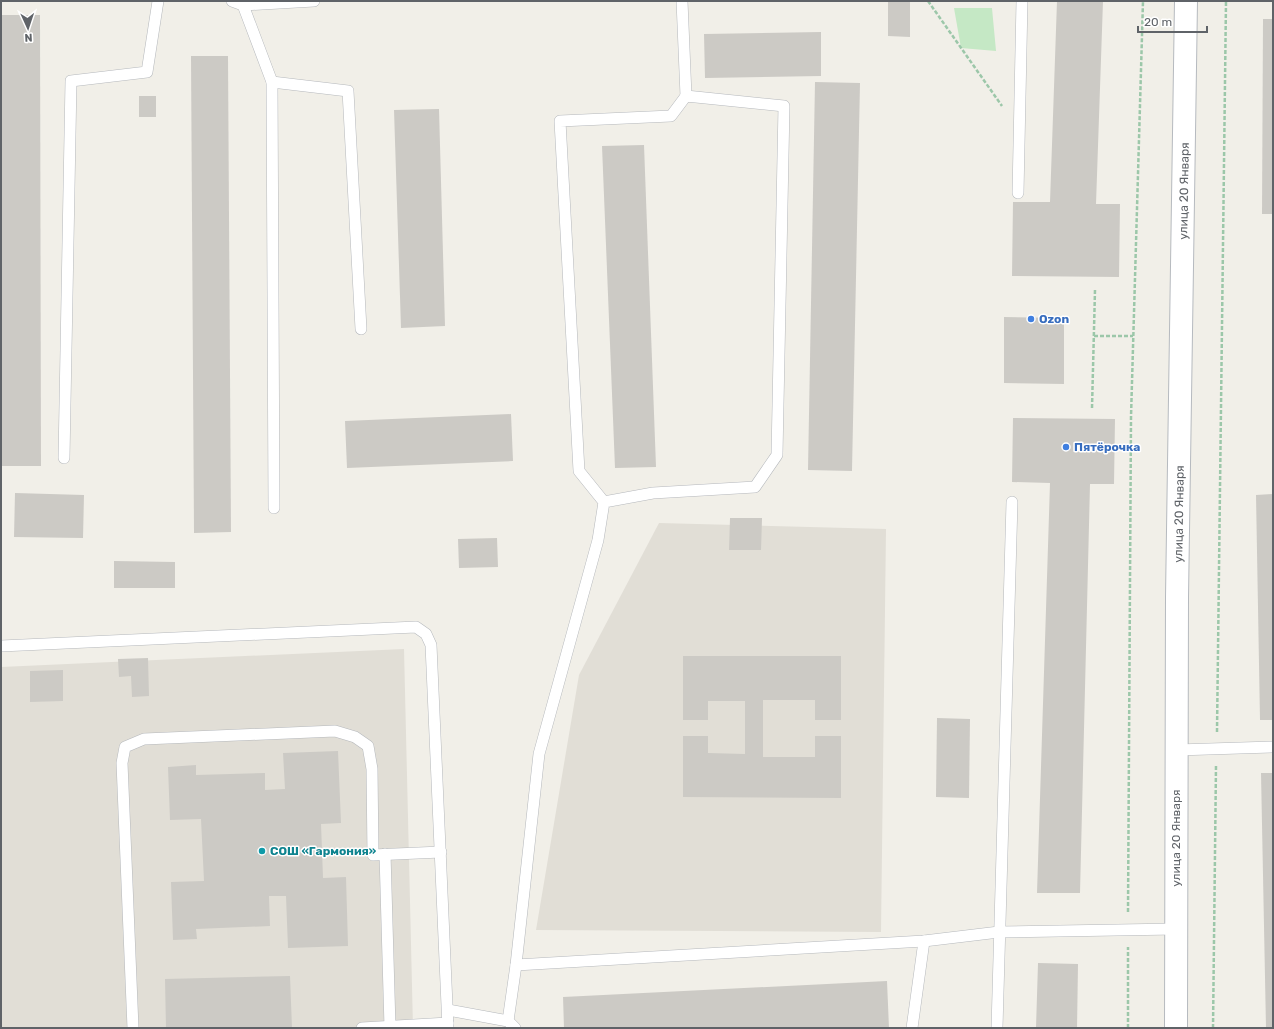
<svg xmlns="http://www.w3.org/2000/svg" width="1274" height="1029" viewBox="0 0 1274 1029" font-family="Rubik,sans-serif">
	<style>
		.education { fill: #e1ded6 }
		.green { fill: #c5e8c5 }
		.building { fill: #cccac5 }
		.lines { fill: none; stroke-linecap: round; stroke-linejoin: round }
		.lane-casing { stroke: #b5b8bc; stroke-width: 12 }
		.secondary-casing { stroke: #b6babf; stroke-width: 24 }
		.path { stroke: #9cc7a9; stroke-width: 2.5; stroke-dasharray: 4 2; stroke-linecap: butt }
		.lane { stroke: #fff; stroke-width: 11 }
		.secondary { stroke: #fff; stroke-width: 22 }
		.shop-dot { fill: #3f7fe0; stroke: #fff; stroke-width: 1.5 }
		.culture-dot { fill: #0f9aa8; stroke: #fff; stroke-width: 1.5 }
		.labels { text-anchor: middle; stroke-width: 3; stroke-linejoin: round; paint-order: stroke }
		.street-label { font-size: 12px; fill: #5f6368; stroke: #fff }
		.shop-label { font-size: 12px; font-weight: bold; fill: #366cbe; stroke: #fff; text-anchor: start }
		.culture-label { font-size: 12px; font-weight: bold; fill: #0d838f; stroke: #fff; text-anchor: start }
	</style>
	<rect width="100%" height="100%" fill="#f1efe8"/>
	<g class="education">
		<polygon points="659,523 886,529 881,932 536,930 579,675"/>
		<polygon points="404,649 413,1028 1,1028 1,667"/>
	</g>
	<polygon class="green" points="954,8 992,8 996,51 961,48"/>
	<g class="building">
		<polygon points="888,1 910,1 910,37 888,36"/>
		<polygon points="1057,1 1103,1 1096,204 1120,204 1119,277 1012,276 1013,202 1050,202"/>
		<polygon points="1,15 40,15 41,466 1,466"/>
		<polygon points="1263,19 1273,19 1273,214 1262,214"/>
		<polygon points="821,32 821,76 705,78 704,34"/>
		<polygon points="191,56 228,56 231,532 194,533"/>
		<polygon points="815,82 860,83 852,471 808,470"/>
		<rect x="139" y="96" width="17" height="21"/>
		<polygon points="439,109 445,326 401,328 394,110"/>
		<polygon points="644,145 656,467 615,468 602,146"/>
		<polygon points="1004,317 1064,318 1064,384 1004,383"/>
		<polygon points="511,414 513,461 347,468 345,421"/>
		<polygon points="1013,418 1115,419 1114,484 1090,484 1080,893 1037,893 1050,483 1012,482"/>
		<polygon points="15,493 84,495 83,538 14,537"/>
		<polygon points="1273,494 1273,720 1260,720 1256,495"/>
		<polygon points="730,518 762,518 761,550 729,550"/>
		<polygon points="497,538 498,567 459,568 458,539"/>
		<polygon points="114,561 175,562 175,588 114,588"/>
		<polygon points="683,656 841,656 841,720 815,720 815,700 763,700 763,757 815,757 815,736 841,736 841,798 683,797 683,736 708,736 708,753 745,754 745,701 708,701 708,720 683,720"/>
		<polygon points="148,658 149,696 132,697 131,676 119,677 118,659"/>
		<polygon points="63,670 63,701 30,702 30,671"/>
		<polygon points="937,718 970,719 969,798 936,797"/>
		<polygon points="338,751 341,823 321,824 323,878 346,877 348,946 288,948 286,896 269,896 270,926 196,929 197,939 173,940 171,882 204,881 201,819 170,820 168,767 196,765 196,775 265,773 265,790 285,789 283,753"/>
		<polygon points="1261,773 1273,773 1273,1028 1266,1028"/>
		<polygon points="1038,963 1078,964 1077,1028 1036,1028"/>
		<polygon points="290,976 292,1028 166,1028 165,979"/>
		<polygon points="887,981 889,1028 564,1028 563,997"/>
	</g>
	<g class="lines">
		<defs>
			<g id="lane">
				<polyline points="232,1 243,5 314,1"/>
				<polyline points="682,1 686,96"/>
				<polyline points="243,5 272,82 274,508"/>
				<polyline points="272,82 348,91 361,329"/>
				<polyline points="1018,193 1022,1"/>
				<polyline points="64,458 71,81 147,72 158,1"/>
				<polyline points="604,502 579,471 560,121 671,116 686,96 784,106 777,455 755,487 653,493 604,502 598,540 539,754 516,965 924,941 999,932 1175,929"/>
				<polyline points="1,646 416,627 426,634 431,645 448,1028"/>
				<polyline points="1177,750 1273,747"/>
				<polyline points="385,854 390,1027"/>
				<polyline points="448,1010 508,1021 515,1028"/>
				<polyline points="508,1021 516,965"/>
				<polyline points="133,1028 122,763 125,747 144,739 335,731 355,737 368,746 372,769 373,855 441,852"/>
				<polyline points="362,1028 448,1023"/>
				<polyline points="912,1028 924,941"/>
				<polyline points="997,1028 1012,502"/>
			</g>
			<polyline id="secondary" points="1176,1028 1177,597 1186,1"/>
		</defs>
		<use href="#lane" class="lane-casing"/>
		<use href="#secondary" class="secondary-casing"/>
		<g class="path">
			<polyline points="928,1 1002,106"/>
			<polyline points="1094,336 1133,336"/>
			<polyline points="1092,408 1095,290"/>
			<polyline points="1217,732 1226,1"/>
			<polyline points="1128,912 1131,417 1143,1"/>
			<polyline points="1128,1028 1128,947"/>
			<polyline points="1213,1028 1216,765"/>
		</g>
		<use href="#lane" class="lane"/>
		<use href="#secondary" class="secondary"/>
	</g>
	<g class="shop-dot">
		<circle cx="1031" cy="319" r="4"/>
		<circle cx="1066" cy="447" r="4"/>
	</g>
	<circle class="culture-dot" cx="262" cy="851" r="4"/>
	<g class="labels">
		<g class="street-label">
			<text transform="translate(1184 191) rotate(-89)" y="4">улица 20 Января</text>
			<text transform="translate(1179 514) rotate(-89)" y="4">улица 20 Января</text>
			<text transform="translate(1176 838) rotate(-90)" y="4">улица 20 Января</text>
		</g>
		<g class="shop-label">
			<text x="1039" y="323">Ozon</text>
			<text x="1074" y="451">Пятёрочка</text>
		</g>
		<g class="culture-label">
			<text x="270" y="855">СОШ «Гармония»</text>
		</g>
	</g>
	<rect width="1274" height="1029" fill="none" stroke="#5f6368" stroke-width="4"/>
	<g transform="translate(28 28) rotate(177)" stroke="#ffffff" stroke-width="3" paint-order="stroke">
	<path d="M0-3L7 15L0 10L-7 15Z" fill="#5f6368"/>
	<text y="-6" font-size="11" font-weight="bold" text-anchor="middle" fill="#5f6368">N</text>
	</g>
	<path d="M1138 26v6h69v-6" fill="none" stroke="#5f6368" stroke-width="2"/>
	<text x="1144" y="26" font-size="12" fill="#5f6368" stroke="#ffffff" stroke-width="3" paint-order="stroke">20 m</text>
</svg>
